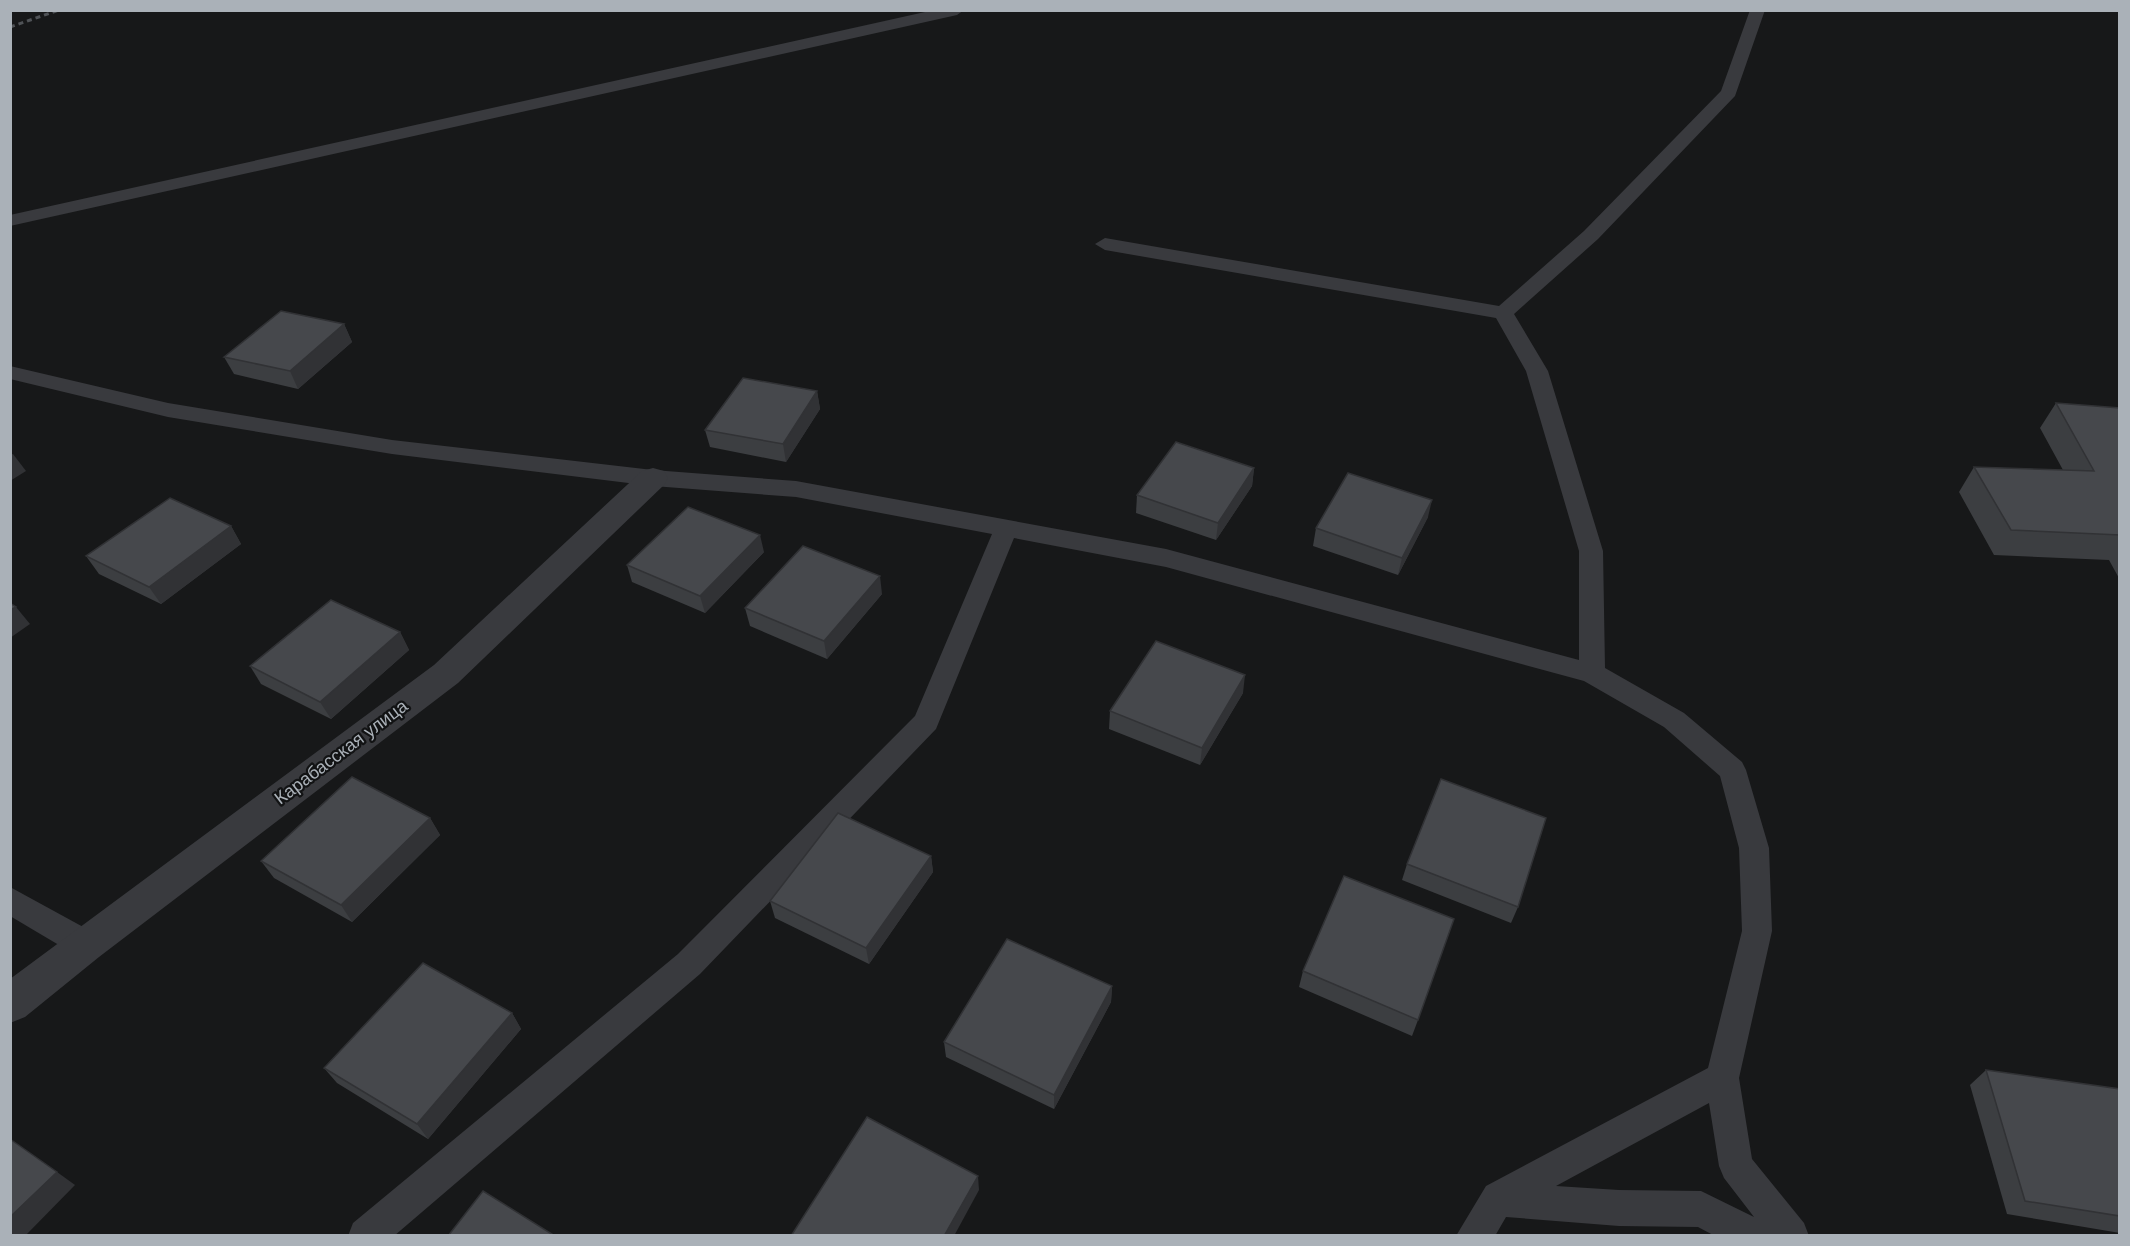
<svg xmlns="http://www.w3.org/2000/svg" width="2130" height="1246" viewBox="0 0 2130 1246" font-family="Helvetica,sans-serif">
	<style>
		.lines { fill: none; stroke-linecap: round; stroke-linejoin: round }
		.lane { fill: #393a3e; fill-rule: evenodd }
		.street { fill: #393a3e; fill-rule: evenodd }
		.rail { stroke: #505357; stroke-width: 3; stroke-dasharray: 5 4; stroke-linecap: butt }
		.wall { fill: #3c3e41 }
		.shaded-wall { fill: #313235 }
		.building { fill: #46484c; stroke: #313235; stroke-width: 1.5 }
		.labels { text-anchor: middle; stroke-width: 4.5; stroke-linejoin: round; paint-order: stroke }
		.street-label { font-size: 18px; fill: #aab1b8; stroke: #121314 }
	</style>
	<rect width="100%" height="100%" fill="#171819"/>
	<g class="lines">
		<g class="lane">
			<polygon points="934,10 964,10 957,15 10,226 10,215"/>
			<path d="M1750,10H1765L1735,96L1598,239L1514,314L1548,371L1603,551L1605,668L1684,713L1742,762L1746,770L1769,848L1772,931L1739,1078L1752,1159L1804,1223L1809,1236H1715L1698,1227L1619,1226L1506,1217L1495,1236H1456L1486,1186L1708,1068L1742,931L1739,848L1720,776L1664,727L1584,681L1166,567L1014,538L936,729L700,974L394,1236H348L353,1223L678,954L915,716L992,534L796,497L653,486L392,454L168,417L10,379V366L168,403L392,440L653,470L796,481L1166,549L1579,660V551L1526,371L1496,318L1105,250L1095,244L1105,238L1499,306L1584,231L1721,91ZM1709,1103L1719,1166L1724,1178L1754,1217L1701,1191L1619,1190L1556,1186Z"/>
			<polygon points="10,887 96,934 100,944 96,954 85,958 74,954 10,916"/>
		</g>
		<polygon class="street" points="653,468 664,471 668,478 664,485 458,683 99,957 25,1017 10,1023 10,979 434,665 642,471"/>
		<polyline class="rail" points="10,27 59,10"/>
	</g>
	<g class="wall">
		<polygon points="344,324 352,342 298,389 234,374 224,357"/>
		<polygon points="817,391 820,409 786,462 710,447 705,430"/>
		<polygon points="2056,403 2120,408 2120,580 2109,560 1994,555 1959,492 1974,467 2063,470 2040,428"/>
		<polygon points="1254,468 1252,486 1216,540 1136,513 1137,495"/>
		<polygon points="1428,517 1398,575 1313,546 1316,528"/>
		<polygon points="231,526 241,544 161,604 99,574 86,556"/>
		<polygon points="764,552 705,613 632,582 627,565"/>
		<polygon points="882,594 827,659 750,626 745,608"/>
		<polygon points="400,632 409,650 331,719 261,684 250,666"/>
		<polygon points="1243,693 1200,765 1109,729 1110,711"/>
		<polygon points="430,818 440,835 352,922 274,878 261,861"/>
		<polygon points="931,856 933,872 869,964 775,918 770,901"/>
		<polygon points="1407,864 1518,907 1511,923 1402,880"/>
		<polygon points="1303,971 1418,1020 1412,1036 1299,987"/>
		<polygon points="1112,986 1111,1002 1054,1109 946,1057 944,1042"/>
		<polygon points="512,1013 521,1029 428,1139 337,1083 324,1068"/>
		<polygon points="1986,1070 2120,1089 2120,1233 2007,1214 1970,1085"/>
	</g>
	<g class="shaded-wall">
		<polygon points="344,324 352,342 298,389 290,371"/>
		<polygon points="817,391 820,409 786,462 783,444"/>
		<polygon points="13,454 26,471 10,481 10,455"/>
		<polygon points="1254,468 1252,486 1216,540 1218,523"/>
		<polygon points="1432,500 1428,517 1398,575 1402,558"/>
		<polygon points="231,526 241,544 161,604 149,587"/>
		<polygon points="760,535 764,552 705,613 700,596"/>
		<polygon points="880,576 882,594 827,659 824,641"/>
		<polygon points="16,607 30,624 10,638 10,610"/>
		<polygon points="400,632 409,650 331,719 320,702"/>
		<polygon points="1245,675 1243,693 1200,765 1202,748"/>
		<polygon points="430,818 440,835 352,922 341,905"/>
		<polygon points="931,856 933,872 869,964 866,948"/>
		<polygon points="1112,986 1111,1002 1054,1109 1054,1095"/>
		<polygon points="512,1013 521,1029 428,1139 417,1124"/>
		<polygon points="57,1172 75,1185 25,1236 10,1236 10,1217"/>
		<polygon points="978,1176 979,1190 954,1236 944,1236"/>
	</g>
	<g class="building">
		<polygon points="281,311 344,324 290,371 224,357"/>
		<polygon points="743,378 817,391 783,444 705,430"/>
		<polygon points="2056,403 2120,408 2120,535 2011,530 1974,467 2094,471"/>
		<polygon points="1176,442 1254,468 1218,523 1137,495"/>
		<polygon points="1348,473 1432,500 1402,558 1316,528"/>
		<polygon points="170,498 231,526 149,587 86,556"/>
		<polygon points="688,507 760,535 700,596 627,565"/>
		<polygon points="803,546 880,576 824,641 745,608"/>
		<polygon points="331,600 400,632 320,702 250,666"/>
		<polygon points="10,603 16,607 10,610"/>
		<polygon points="1156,641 1245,675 1202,748 1110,711"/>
		<polygon points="352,777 430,818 341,905 261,861"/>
		<polygon points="1441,779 1546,818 1518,907 1407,864"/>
		<polygon points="838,813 931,856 866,948 770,901"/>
		<polygon points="1344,876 1454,919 1418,1020 1303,971"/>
		<polygon points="1007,939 1112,986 1054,1095 944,1042"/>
		<polygon points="423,963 512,1013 417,1124 324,1068"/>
		<polygon points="1986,1070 2120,1089 2120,1216 2025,1201"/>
		<polygon points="867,1117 978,1176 944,1236 791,1236"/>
		<polygon points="10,1139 57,1172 10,1217"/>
		<polygon points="483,1191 555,1236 448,1236"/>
	</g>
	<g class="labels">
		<g class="street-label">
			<text transform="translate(341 752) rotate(-37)" y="6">Карабасская улица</text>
		</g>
	</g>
	<rect width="2130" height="1246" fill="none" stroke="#aab1b8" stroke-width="24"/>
</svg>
